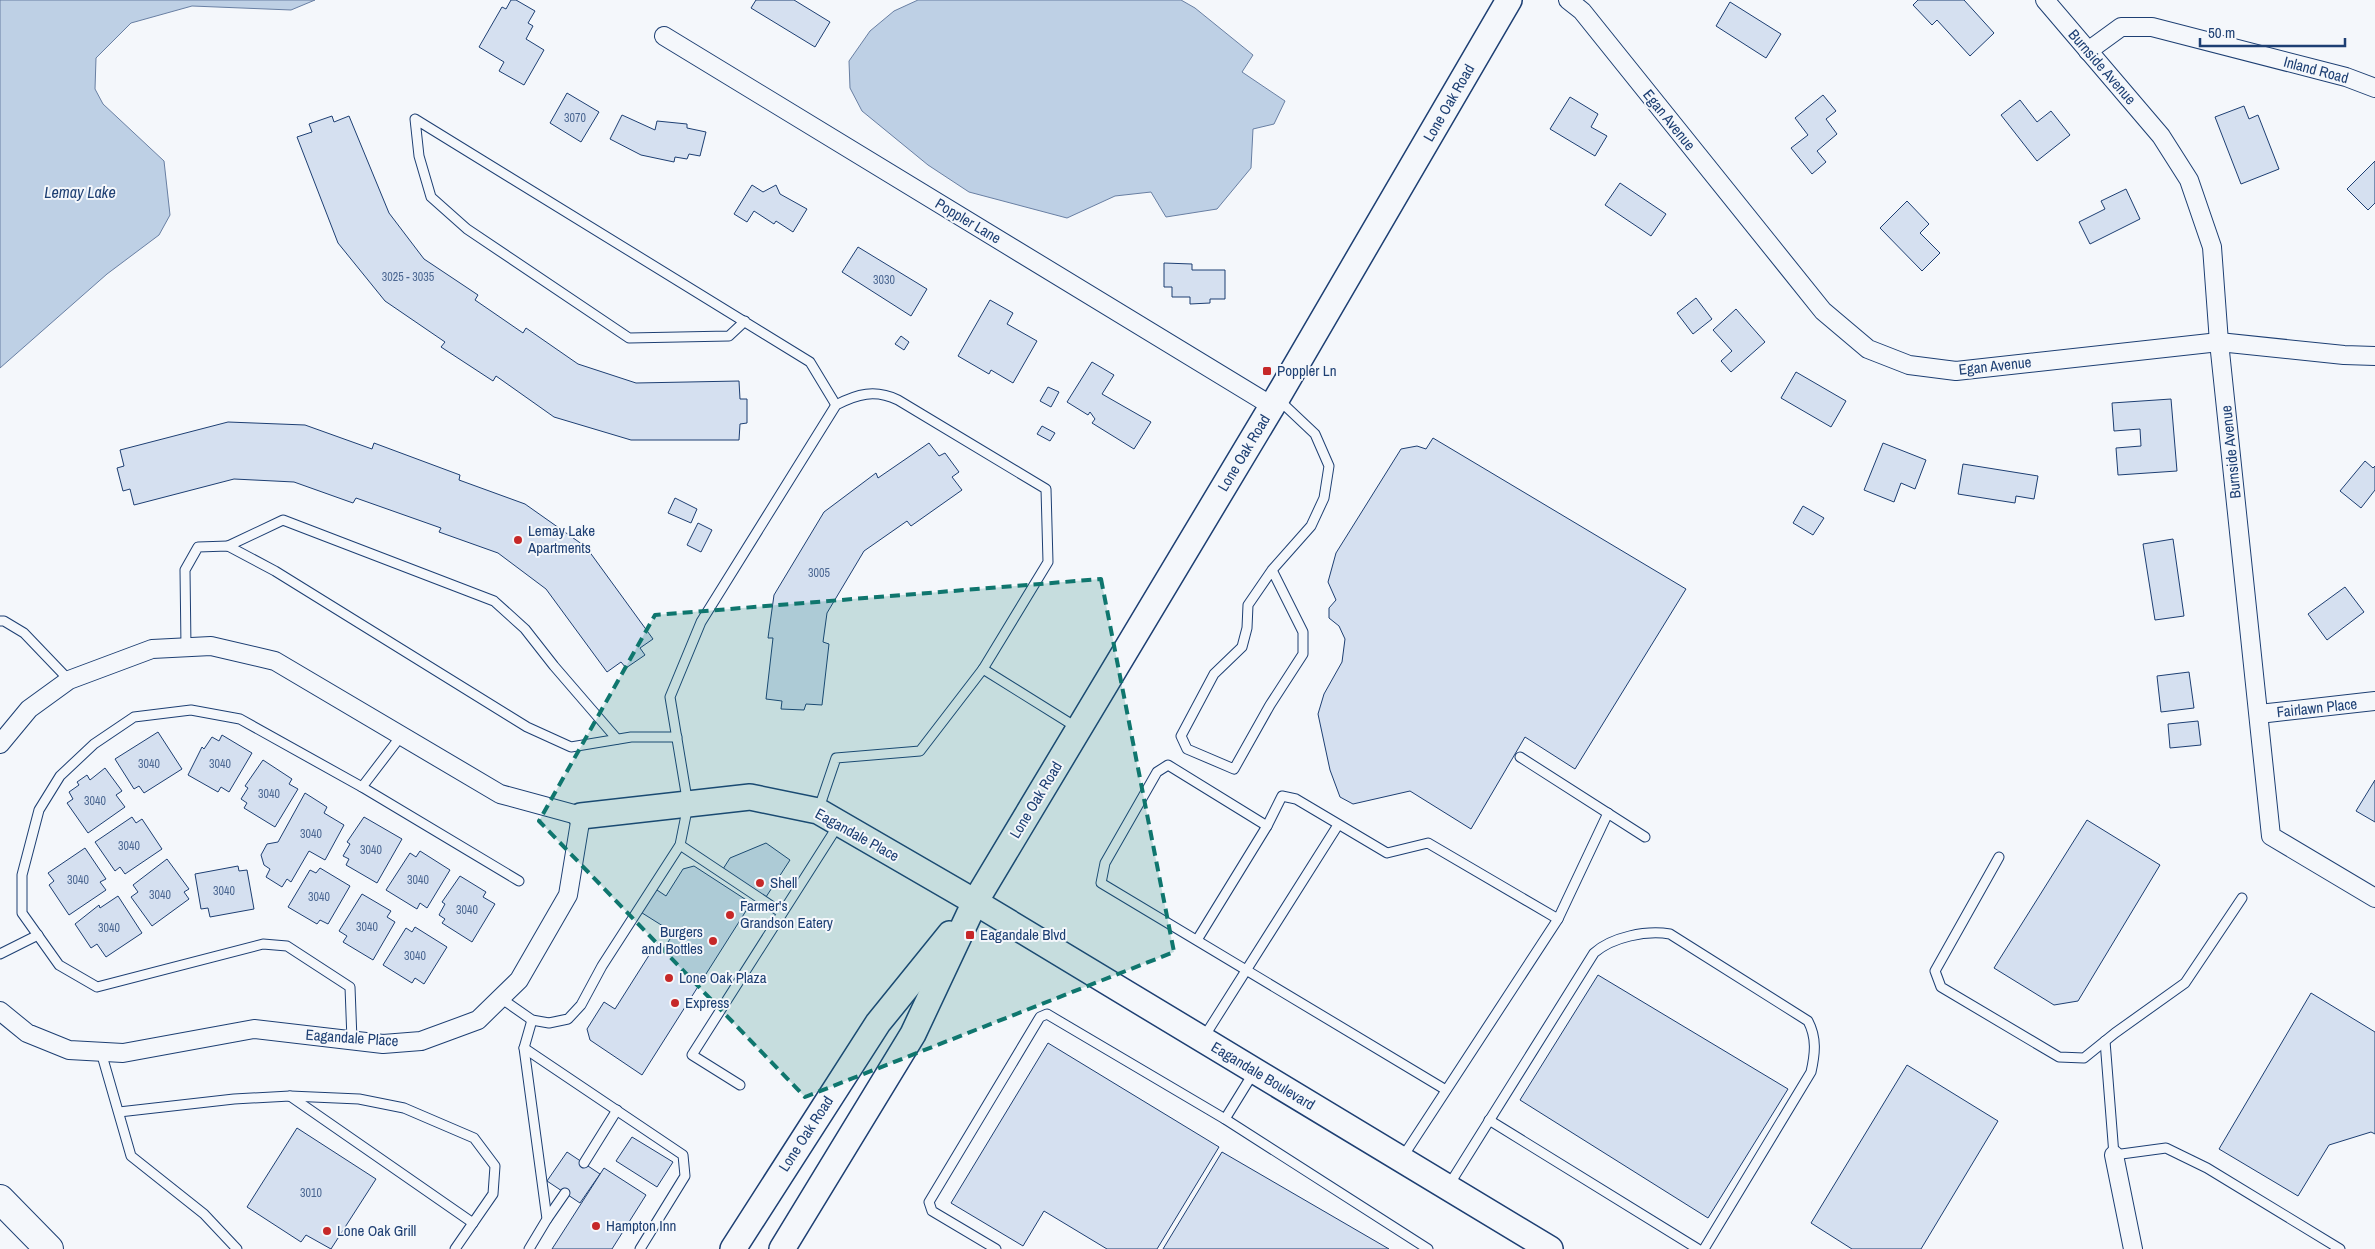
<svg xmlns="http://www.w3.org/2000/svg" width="2375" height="1249" viewBox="0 0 2375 1249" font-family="'Archivo Narrow',sans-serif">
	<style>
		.water { fill: #bed0e5; stroke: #687fa3 }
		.building { fill: #d5e0f0; stroke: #1d3f73 }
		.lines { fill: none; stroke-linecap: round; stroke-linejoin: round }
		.lane-casing { stroke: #1d3f73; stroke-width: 11 }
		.street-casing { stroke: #1d3f73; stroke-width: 20 }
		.secondary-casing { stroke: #1d3f73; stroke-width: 28 }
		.highway-casing { stroke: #1d3f73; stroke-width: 30 }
		.lane { stroke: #f4f7fb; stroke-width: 9 }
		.street { stroke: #f4f7fb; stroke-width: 18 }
		.secondary { stroke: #f4f7fb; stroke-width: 25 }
		.highway { stroke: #f4f7fb; stroke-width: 28 }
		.marked { fill: #0f766e; fill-opacity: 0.2; stroke: #0f766e; stroke-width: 4; stroke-dasharray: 10 6; stroke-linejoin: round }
		.poi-dot { fill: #c62828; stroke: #f4f7fb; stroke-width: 2 }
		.labels { text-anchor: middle; stroke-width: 4; stroke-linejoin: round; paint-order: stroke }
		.number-label { font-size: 12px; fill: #4b6792 }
		.street-label { font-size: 15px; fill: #1d3f73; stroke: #f4f7fb }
		.poi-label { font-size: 15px; fill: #1d3f73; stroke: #f4f7fb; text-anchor: start }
		.water-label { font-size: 16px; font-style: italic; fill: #1d3f73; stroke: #f4f7fb }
	</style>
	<rect width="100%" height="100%" fill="#f4f7fb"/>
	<g class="water">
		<polygon points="0,0 315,0 291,10 192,6 131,23 96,58 95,89 103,104 164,161 170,215 159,235 107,274 0,368"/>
		<polygon points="918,0 1181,0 1195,8 1253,55 1242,72 1285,101 1274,124 1253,129 1251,168 1217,209 1166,217 1151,192 1115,196 1067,218 969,192 928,165 862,111 850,88 849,61 870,31 894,11"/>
	</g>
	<g class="building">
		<polygon points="511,0 516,0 535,11 528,23 533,26 526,39 544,50 524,85 499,71 504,62 479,47 502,7 506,9"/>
		<polygon points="756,0 794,0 830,22 815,47 751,8"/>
		<polygon points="1918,0 1964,0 1994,33 1970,56 1937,20 1932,25 1913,5"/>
		<polygon points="1730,2 1781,34 1766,58 1716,26"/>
		<polygon points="567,93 599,112 581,142 550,123"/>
		<polygon points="1823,95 1836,111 1826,119 1837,134 1817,151 1826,162 1812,174 1791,148 1808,135 1795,118"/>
		<polygon points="1570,97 1598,114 1591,127 1607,136 1595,156 1550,129"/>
		<polygon points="2020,100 2037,122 2051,111 2070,135 2037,161 2001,115"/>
		<polygon points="2244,106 2249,119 2258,115 2279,169 2241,184 2215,117"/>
		<polygon points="622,115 655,130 657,121 687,124 687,128 706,132 700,156 689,154 687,159 675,157 674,162 641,155 610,139"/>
		<polygon points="332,116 334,122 349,116 389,213 424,259 478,295 475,300 523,333 526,328 578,364 636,383 739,381 740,399 747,399 747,423 740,424 739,440 631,440 554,417 496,376 493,381 441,347 445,342 385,301 338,243 297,137 312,132 309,124"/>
		<polygon points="2375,161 2375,203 2368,210 2347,189"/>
		<polygon points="1620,183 1666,214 1651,236 1605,205"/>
		<polygon points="752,185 763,192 776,185 780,194 807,209 793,232 776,221 774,224 754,211 747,222 734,214"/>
		<polygon points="2126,189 2140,219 2090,244 2079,222 2105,209 2101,201"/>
		<polygon points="1907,201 1929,224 1920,233 1940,253 1922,271 1880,228"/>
		<polygon points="858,247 927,289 911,316 842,272"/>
		<polygon points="1164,263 1192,264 1192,270 1225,270 1225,299 1210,299 1210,303 1190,304 1190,297 1172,297 1172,287 1164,287"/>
		<polygon points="1696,298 1712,319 1693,334 1677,313"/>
		<polygon points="990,300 1013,313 1007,324 1037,341 1013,383 991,370 989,374 958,356"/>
		<polygon points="1736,309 1765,342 1731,372 1721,361 1732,351 1713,330"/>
		<polygon points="901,336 909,342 904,350 895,344"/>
		<polygon points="1092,362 1114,375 1102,394 1151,422 1134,449 1092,423 1095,419 1090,412 1088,415 1067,402"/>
		<polygon points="1796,372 1846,401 1831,427 1781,398"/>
		<polygon points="1048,387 1059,392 1051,407 1040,401"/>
		<polygon points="2171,399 2177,471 2118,475 2116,448 2141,446 2140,429 2114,431 2112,403"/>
		<polygon points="228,422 305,425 372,449 374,443 460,475 459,480 525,504 586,547 653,639 640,648 645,655 626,668 621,662 607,672 546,589 498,553 439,532 441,528 356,498 353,503 294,482 234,479 134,505 130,489 123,491 117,468 124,466 120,450"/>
		<polygon points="1042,426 1055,433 1050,441 1037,434"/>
		<polygon points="1433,438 1686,589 1575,769 1525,737 1471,829 1410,791 1353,804 1340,797 1330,770 1318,714 1324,694 1342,662 1345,639 1339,626 1329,618 1329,608 1336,600 1328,582 1336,553 1401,449 1417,446 1426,449"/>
		<polygon points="929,443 939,456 945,453 959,472 952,477 962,490 911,526 907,521 864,551 827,613 823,642 829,644 822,705 806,704 804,710 781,709 782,701 766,699 773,638 768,638 774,595 824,512 876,473 878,478"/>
		<polygon points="1883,443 1926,460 1915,489 1901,483 1894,502 1864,490"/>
		<polygon points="2365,461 2373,468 2375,466 2375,490 2361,508 2340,491"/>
		<polygon points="1963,464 2038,476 2034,499 2016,496 2015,503 1958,494"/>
		<polygon points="675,498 697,509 691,523 668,513"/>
		<polygon points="1803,506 1824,518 1813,535 1793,523"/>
		<polygon points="698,523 712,530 701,552 687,545"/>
		<polygon points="2173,539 2184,616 2155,620 2143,544"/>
		<polygon points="2345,587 2364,612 2327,640 2308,614"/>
		<polygon points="2189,672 2194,708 2161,712 2157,676"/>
		<polygon points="2198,721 2201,745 2170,748 2168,724"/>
		<polygon points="158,732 182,769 144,793 139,786 134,789 115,759"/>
		<polygon points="222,735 252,753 229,792 221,787 218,792 188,775 202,747 204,749 212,737 219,741"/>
		<polygon points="263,760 292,779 289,784 298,789 275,827 244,808 247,803 241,799 248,788 245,786"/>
		<polygon points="105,768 122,791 116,795 125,807 88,833 67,803 73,799 69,792 79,785 77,782 87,775 90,780"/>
		<polygon points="2375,780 2375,822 2356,811"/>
		<polygon points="305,793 327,807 324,813 344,825 325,860 309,851 291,882 287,879 282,887 266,877 270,869 264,865 261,855 267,844 278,842"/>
		<polygon points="132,817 136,823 142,819 162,849 125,874 120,867 115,871 95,842"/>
		<polygon points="364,817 402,839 377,883 346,865 349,859 343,856 350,844 347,842"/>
		<polygon points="2087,820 2160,865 2078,1001 2054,1005 1994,968"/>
		<polygon points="766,843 790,860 766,897 723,869 730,858"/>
		<polygon points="85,848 106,879 100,882 106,890 69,915 49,885 54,881 48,873"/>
		<polygon points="420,851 450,870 427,908 420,903 417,909 386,890 410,853 416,857"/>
		<polygon points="167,859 189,889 184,892 189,899 152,926 131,897 138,892 133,885"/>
		<polygon points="238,866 239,871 247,870 254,909 210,917 208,908 201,909 195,874"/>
		<polygon points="694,866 751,903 642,1075 590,1040 587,1029 604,1002 615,1009 653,949 660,954 674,933 639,911 654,888 666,896 683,869"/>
		<polygon points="320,868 350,886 328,924 320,920 317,924 288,907 310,870 316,873"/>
		<polygon points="460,876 486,892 483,897 495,904 472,942 442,923 445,919 439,915 445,904 442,902"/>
		<polygon points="362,894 391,911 387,917 395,922 373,960 343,942 347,936 339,931"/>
		<polygon points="118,896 142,933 106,957 97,944 91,948 75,924 99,905 100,908"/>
		<polygon points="415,927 447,947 424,984 415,978 412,983 383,965 406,928 412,932"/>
		<polygon points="1598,975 1788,1089 1708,1218 1520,1100"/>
		<polygon points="2311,993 2375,1032 2375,1134 2371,1132 2329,1145 2298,1196 2219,1149"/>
		<polygon points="1048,1043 1219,1147 1157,1249 1107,1249 1044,1211 1023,1246 951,1203"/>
		<polygon points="1907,1065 1998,1121 1921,1249 1852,1249 1811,1223"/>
		<polygon points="297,1128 376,1179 331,1249 306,1235 301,1242 247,1207"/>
		<polygon points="632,1137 673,1162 657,1187 616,1161"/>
		<polygon points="567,1152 600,1174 580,1203 547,1181"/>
		<polygon points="1222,1152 1389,1249 1163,1249"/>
		<polygon points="604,1168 646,1195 612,1249 552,1249"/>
	</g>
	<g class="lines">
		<defs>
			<g id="lane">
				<polyline points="745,321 729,336 629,338 467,229 431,197 419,156 415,119 810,362 836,405"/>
				<polyline points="228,546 283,520 494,601 525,629 554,666 617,739"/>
				<polyline points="1272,570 1303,632 1303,654 1270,705 1234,769 1187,749 1181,736 1214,674 1242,647 1247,628 1248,605 1272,570 1311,526 1324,498 1329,466 1315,434 1279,400"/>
				<polyline points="0,621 4,621 24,633 69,680"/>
				<polyline points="186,647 185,570 198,547 228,546 275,571 527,727 571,747 631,737 677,737"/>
				<polyline points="983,669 1076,727"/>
				<polyline points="1520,757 1645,837"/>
				<polyline points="362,787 401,736"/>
				<polyline points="1267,826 1168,765 1157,772 1105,863 1101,883 1446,1090"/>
				<polyline points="680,845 782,913"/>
				<polyline points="1999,857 1935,971 1941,987 2059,1057 2084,1058 2115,1033 2185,983 2242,898"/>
				<polyline points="1197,940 1267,826 1282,796 1296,799 1387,853 1428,843 1558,919"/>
				<polyline points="0,954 38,935"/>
				<path d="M502,999L532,1020L549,1023L568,1019L581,1005L602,966L680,845L688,805L670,697L701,622L836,405C857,394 875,389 898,400L1046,489L1048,562L983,669L920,751L836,758L818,811"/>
				<polyline points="1204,1037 1338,825"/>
				<polyline points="352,1040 350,987 287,946 263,944 97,987 59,965 22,913 22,875 39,810 60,776 94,744 134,717 191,710 240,719 362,787 519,881"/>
				<polyline points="2105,1041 2114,1155 2166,1148 2207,1168 2340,1249"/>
				<polyline points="524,1048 683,1155 685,1176 640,1249"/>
				<polyline points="101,1052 131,1156 204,1214 237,1249"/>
				<polyline points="740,1085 692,1055 839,824"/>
				<polyline points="290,1096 473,1223"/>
				<polyline points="119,1112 234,1099 290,1096 359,1099 404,1108 474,1138 495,1166 493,1194 455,1249"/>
				<polyline points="1225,1119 1254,1072"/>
				<polyline points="1489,1120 1698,1249"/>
				<polyline points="1402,1158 1558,919 1608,813"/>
				<polyline points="584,1163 617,1110"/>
				<path d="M1449,1185L1594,953C1612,937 1646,930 1670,934L1808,1021C1817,1038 1815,1054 1811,1072L1704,1249"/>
				<polyline points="547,1219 565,1193"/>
				<polyline points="529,1249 547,1219 524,1048 532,1020"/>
				<polyline points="996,1249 932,1211 929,1202 1040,1017 1047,1014 1225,1119 1428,1249"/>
			</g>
			<g id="street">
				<polyline points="1568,0 1582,11 1823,311 1868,349 1909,365 1956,371 2219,342 2344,355 2375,356"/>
				<polyline points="2045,0 2161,136 2189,180 2212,247 2219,342 2271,836 2375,898"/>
				<polyline points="664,36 1272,406"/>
				<polyline points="2088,51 2121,27 2152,27 2346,77 2375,88"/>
				<polyline points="2259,714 2375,701"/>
				<polyline points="0,744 29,709 69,680 152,649 211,646 275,661 500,794 581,816 568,895 519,980 478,1020 421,1041 383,1044 254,1029 123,1053 69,1050 27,1033 0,1011"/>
				<polyline points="2114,1155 2133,1249"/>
			</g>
			<g id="secondary">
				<polyline points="581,816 750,797 818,811 975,902 1550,1249"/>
				<polyline points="733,1249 878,1023 950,934"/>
				<polyline points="782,1249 913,1034 975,902 1277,398 1509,0"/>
			</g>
			<polyline id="highway" points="0,1199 49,1249"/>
		</defs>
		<use href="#lane" class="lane-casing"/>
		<use href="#street" class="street-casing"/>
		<use href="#secondary" class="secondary-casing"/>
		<use href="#highway" class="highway-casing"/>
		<use href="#lane" class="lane"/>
		<use href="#street" class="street"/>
		<use href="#secondary" class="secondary"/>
		<use href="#highway" class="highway"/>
	</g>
	<path class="marked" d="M1101,579L1174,952L805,1097L539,821L655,615Z"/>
	<g class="poi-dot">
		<rect x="1262" y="366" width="10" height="10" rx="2.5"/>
		<circle cx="518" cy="540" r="5"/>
		<circle cx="760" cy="883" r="5"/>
		<circle cx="730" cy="915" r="5"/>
		<rect x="965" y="930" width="10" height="10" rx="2.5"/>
		<circle cx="713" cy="941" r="5"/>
		<circle cx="669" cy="978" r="5"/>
		<circle cx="675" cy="1003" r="5"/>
		<circle cx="596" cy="1226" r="5"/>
		<circle cx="327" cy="1231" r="5"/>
	</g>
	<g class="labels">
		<g class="number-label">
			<text x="575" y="122">3070</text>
			<text x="408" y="281">3025 - 3035</text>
			<text x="884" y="284">3030</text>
			<text x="819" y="577">3005</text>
			<text x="149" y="768">3040</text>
			<text x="220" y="768">3040</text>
			<text x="269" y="798">3040</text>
			<text x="95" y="805">3040</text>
			<text x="311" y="838">3040</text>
			<text x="129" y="850">3040</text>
			<text x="371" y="854">3040</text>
			<text x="78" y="884">3040</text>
			<text x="418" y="884">3040</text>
			<text x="224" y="895">3040</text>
			<text x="160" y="899">3040</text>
			<text x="319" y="901">3040</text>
			<text x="467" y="914">3040</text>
			<text x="367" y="931">3040</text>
			<text x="109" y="932">3040</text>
			<text x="415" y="960">3040</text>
			<text x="311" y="1197">3010</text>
		</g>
		<g class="street-label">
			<text transform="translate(2102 67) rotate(49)" y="5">Burnside Avenue</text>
			<text transform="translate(2316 70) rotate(15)" y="5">Inland Road</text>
			<text transform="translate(1449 103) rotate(-60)" y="5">Lone Oak Road</text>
			<text transform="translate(1669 120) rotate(51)" y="5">Egan Avenue</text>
			<text transform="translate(968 221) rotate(31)" y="5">Poppler Lane</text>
			<text transform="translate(1995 366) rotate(-6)" y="5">Egan Avenue</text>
			<text transform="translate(2231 452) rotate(-96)" y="5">Burnside Avenue</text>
			<text transform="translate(1244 453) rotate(-59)" y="5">Lone Oak Road</text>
			<text transform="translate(2317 708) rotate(-6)" y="5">Fairlawn Place</text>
			<text transform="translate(1036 800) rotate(-59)" y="5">Lone Oak Road</text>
			<text transform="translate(857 835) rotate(29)" y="5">Eagandale Place</text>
			<text transform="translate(352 1038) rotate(4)" y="5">Eagandale Place</text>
			<text transform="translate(1263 1076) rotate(31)" y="5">Eagandale Boulevard</text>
			<text transform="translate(806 1134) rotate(-57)" y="5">Lone Oak Road</text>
		</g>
		<g class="poi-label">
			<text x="1277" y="376">Poppler Ln</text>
			<text x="528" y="536">Lemay Lake<tspan x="528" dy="17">Apartments</tspan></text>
			<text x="770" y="888">Shell</text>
			<text x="740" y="911">Farmer's<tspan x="740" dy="17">Grandson Eatery</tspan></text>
			<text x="703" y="937" text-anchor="end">Burgers<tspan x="703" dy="17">and Bottles</tspan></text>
			<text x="980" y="940">Eagandale Blvd</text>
			<text x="679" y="983">Lone Oak Plaza</text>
			<text x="685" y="1008">Express</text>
			<text x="606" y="1231">Hampton Inn</text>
			<text x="337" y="1236">Lone Oak Grill</text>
		</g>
		<g class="water-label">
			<text x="80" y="198">Lemay Lake</text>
		</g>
	</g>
	<path d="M2200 38v8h145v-8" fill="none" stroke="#1d3f73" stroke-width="2.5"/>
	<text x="2208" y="38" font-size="15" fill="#1d3f73" stroke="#f4f7fb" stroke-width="4" paint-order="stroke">50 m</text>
</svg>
